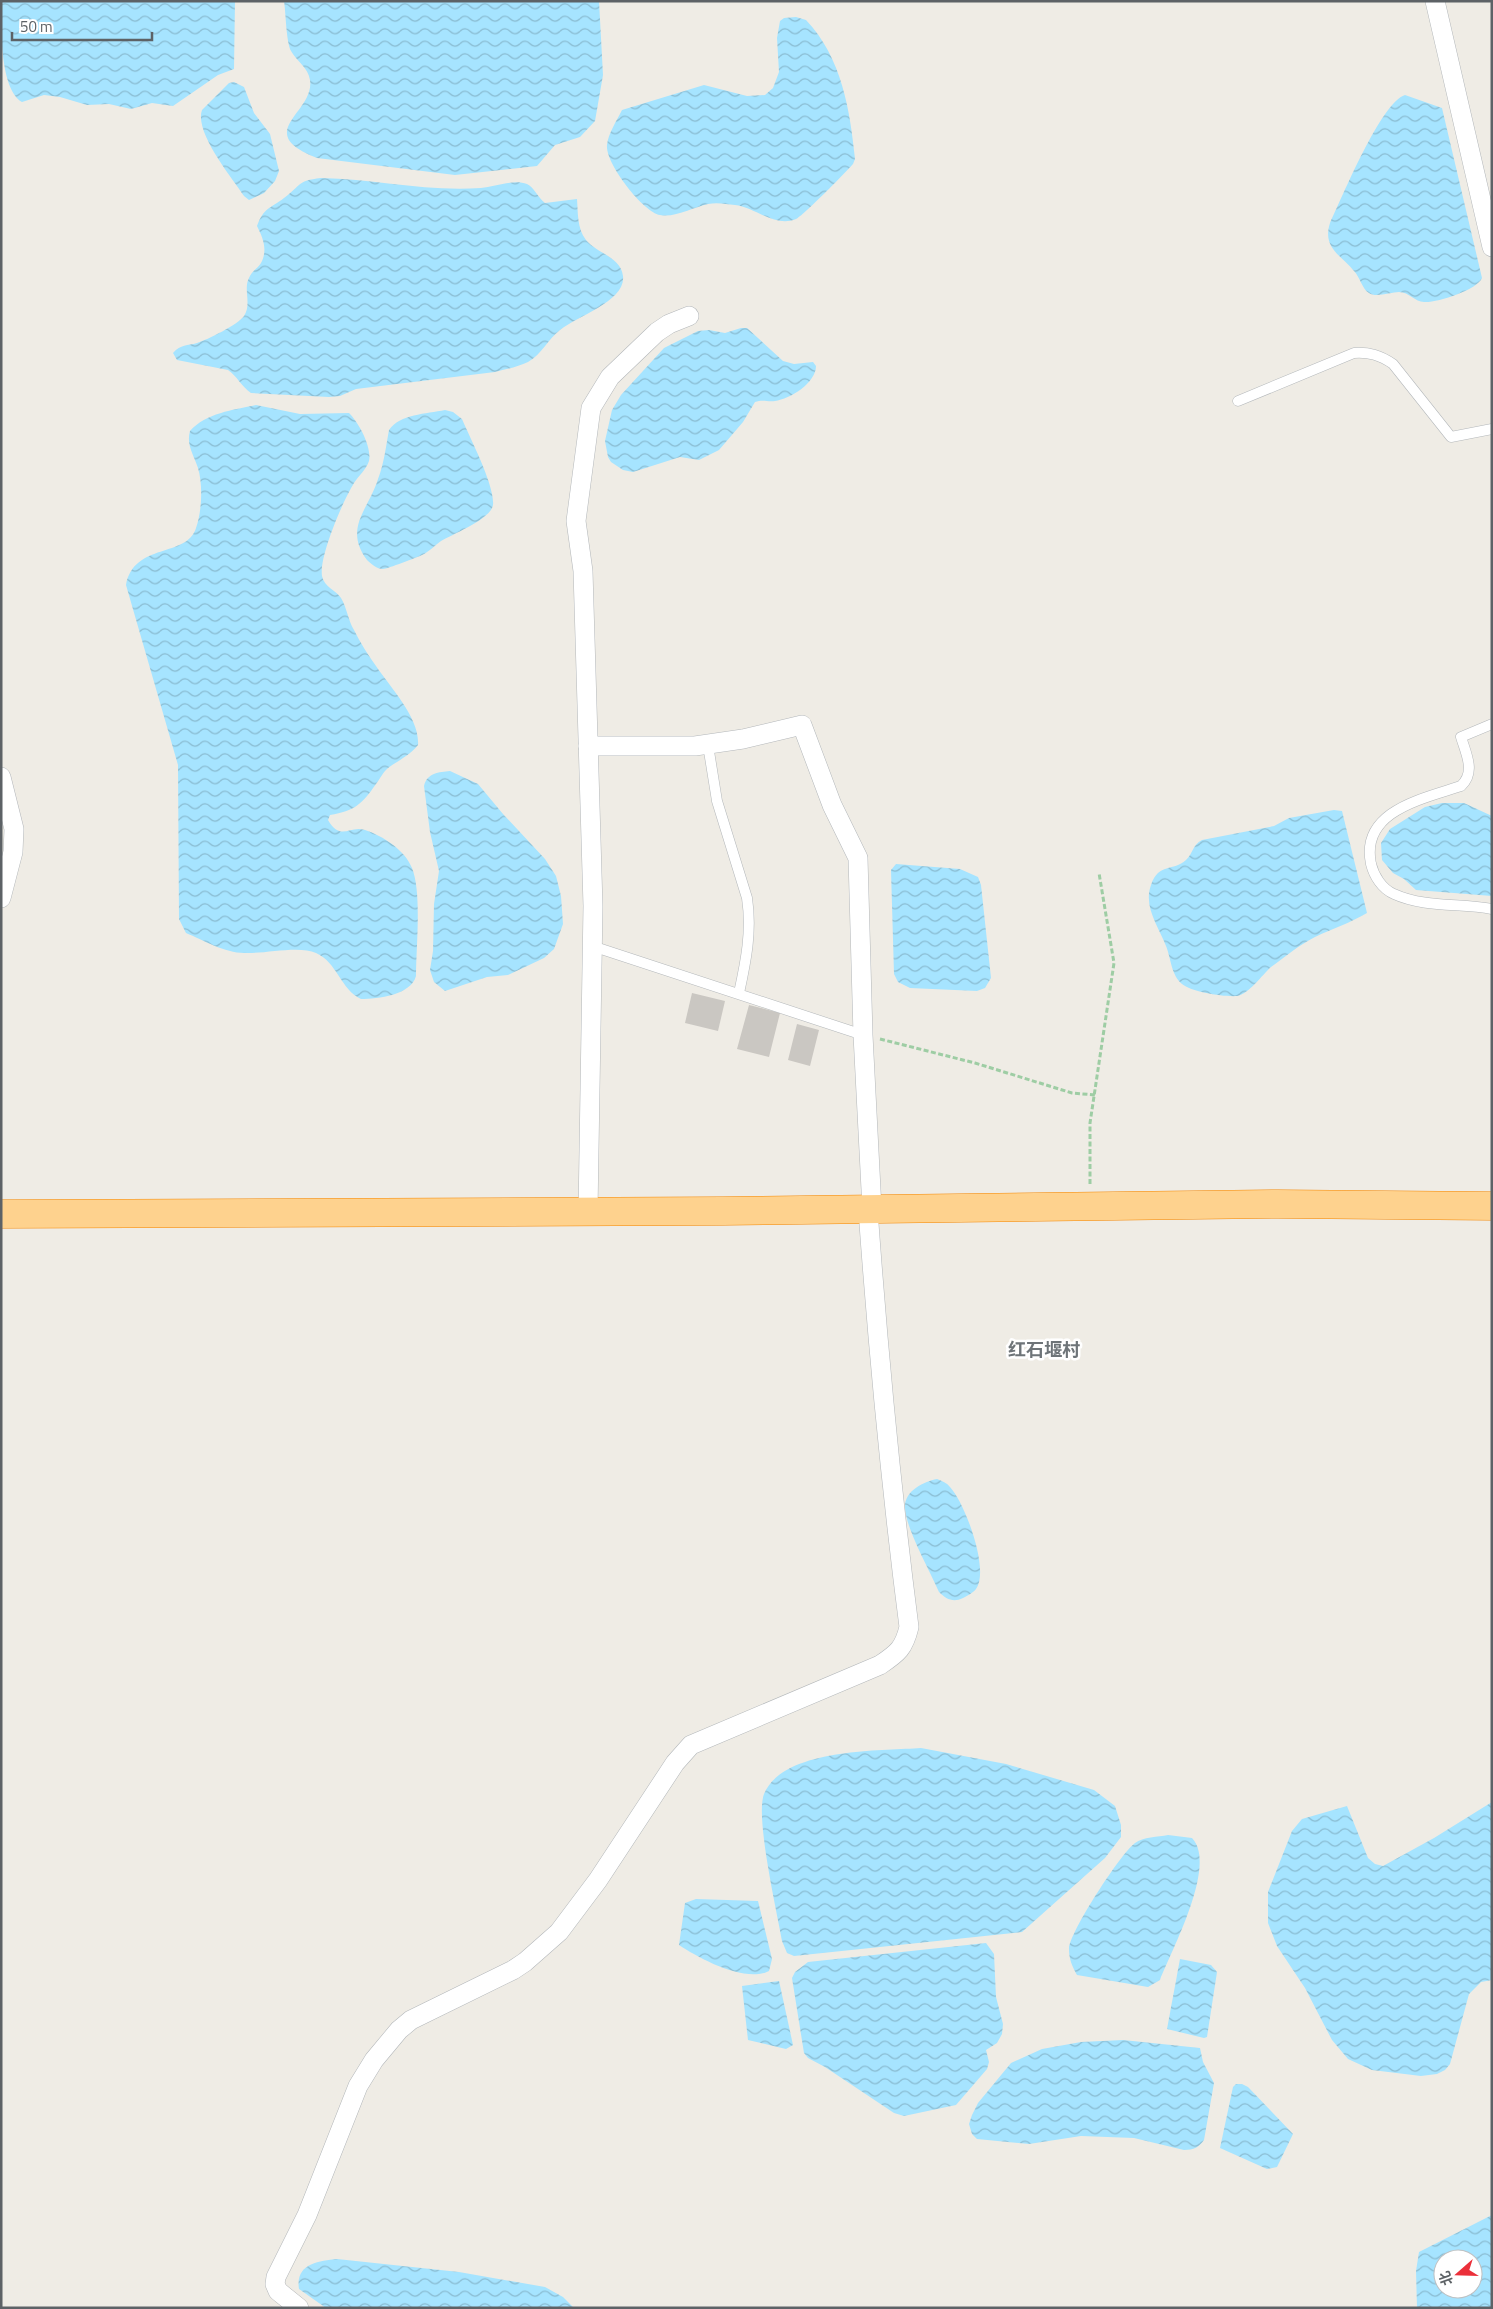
<svg xmlns="http://www.w3.org/2000/svg" width="1493" height="2309" viewBox="0 0 1493 2309" font-family="'Titillium Web','Noto Sans SC',sans-serif">
	<style>
		.water { fill: url(#water-waves); fill-rule: evenodd }
		.building { fill: #cac7c2 }
		.lines { fill: none; stroke-linecap: round; stroke-linejoin: round }
		.lane-casing { stroke: #b3b7ba; stroke-width: 11 }
		.street-casing { stroke: #b3b7ba; stroke-width: 20 }
		.highway-casing { stroke: #f58700; stroke-width: 29 }
		.path { stroke: #9ecda4; stroke-width: 3; stroke-dasharray: 5 2.5; stroke-linecap: butt }
		.lane { stroke: #fff; stroke-width: 10 }
		.street { stroke: #fff; stroke-width: 19 }
		.highway { stroke: #fed28e; stroke-width: 28 }
		.labels { text-anchor: middle; stroke-width: 5; stroke-linejoin: round; paint-order: stroke }
		.quarter-label { font-size: 18px; font-weight: bold; fill: #6e7478; stroke: #fff }
	</style>
	<defs>
		<pattern id="water-waves" width="16" height="10" patternUnits="userSpaceOnUse" patternTransform="scale(1.25)"><rect width="16" height="10" fill="#a6e4ff"/><path d="M0 5q4-4 8 0t8 0" fill="none" stroke="#8abcd2"/></pattern>
	</defs>
	<rect width="100%" height="100%" fill="#efece5"/>
	<g class="water">
		<path d="M1,1H235L234,69L218,75L173,106L152,103L131,109L109,104L87,105L60,97L44,95L22,102C0,89 1,29 1,1Z"/>
		<path d="M284,1H599L603,75L595,121L580,137L555,145L537,166L455,175L317,158C251,132 315,113 310,80C308,67 297,62 291,51C286,41 286,14 284,1Z"/>
		<path d="M796,17L806,20C842,58 850,110 855,159L853,164C847,171 802,217 796,219C775,228 755,207 735,205C726,204 717,202 708,204C694,207 675,218 660,215C643,212 605,163 607,145C608,134 617,120 622,110L704,85L747,96L765,95L773,88L779,72L777,38L780,21L784,18Z"/>
		<path d="M234,82L244,87L254,113L270,134L279,171L275,181L264,193L249,200L244,196C232,178 194,132 202,110L229,83Z"/>
		<path d="M1405,95L1442,108L1482,278C1477,290 1437,303 1424,302C1415,302 1409,292 1399,292C1391,292 1376,298 1369,293C1362,289 1360,277 1354,271C1341,255 1322,248 1330,223C1342,198 1381,102 1405,95Z"/>
		<path d="M321,178C376,179 426,192 481,188C495,187 513,179 527,184C534,187 538,198 545,203L577,199C578,212 577,229 586,240C596,253 621,257 623,276C626,301 577,316 560,330C548,339 542,354 528,362C518,367 506,369 495,372L356,389L340,396L329,397L251,393C241,386 237,376 228,370L177,360L173,353C181,344 187,346 197,343C207,340 239,324 244,316C252,304 243,289 249,278C251,272 258,268 261,263C268,250 263,238 257,226C264,207 270,209 284,198C302,185 296,181 321,178Z"/>
		<path d="M741,328H747L783,361L794,364L813,362L816,366C816,383 790,399 775,401C767,402 763,399 755,402L743,422L719,450L699,460L680,457L633,472L623,470L611,462L608,457L605,441L612,410L621,395L664,348L698,331L709,330L725,333Z"/>
		<path d="M256,405L300,414L349,413C359,423 372,447 369,461C366,470 359,475 354,483C343,501 319,556 322,576C324,587 336,590 341,598C347,608 348,620 354,630C360,642 368,655 376,666C390,687 420,718 418,745C409,756 399,760 388,768C383,772 380,779 376,784C362,804 355,811 330,815L328,820C341,842 349,825 365,830C383,836 405,850 412,868C422,893 416,947 416,976C411,995 378,999 361,999C341,990 337,962 316,953C299,945 264,954 244,953C225,953 203,940 186,933L179,919L178,765L126,585C134,542 187,558 196,528C202,511 203,485 198,468C194,455 186,445 190,431C206,413 233,410 256,405Z"/>
		<path d="M445,410L453,412L462,419C470,438 495,486 493,505C491,519 453,534 441,541C435,545 429,552 422,555C418,557 387,569 383,569C377,569 371,564 367,560C343,528 369,509 378,479C384,464 386,446 389,430C400,414 426,414 445,410Z"/>
		<path d="M450,771L478,784L503,814L545,859L556,876L561,896L563,924L554,949L544,958L508,975L487,977L445,991L434,982L430,970L433,951L434,904L439,871L430,832L424,786C427,773 439,772 450,771Z"/>
		<polygon points="1442,803 1464,803 1492,816 1492,896 1416,890 1404,879 1393,873 1382,860 1381,843 1390,829 1425,807"/>
		<path d="M1334,810L1342,811L1367,913C1350,923 1332,929 1315,937C1299,945 1285,957 1271,967C1262,975 1249,994 1237,996C1224,997 1191,992 1182,984C1171,975 1171,958 1166,946C1159,927 1143,907 1151,885C1159,862 1173,872 1186,860C1193,854 1192,845 1202,840L1274,826L1289,818Z"/>
		<polygon points="896,864 960,869 978,877 981,885 991,978 985,988 977,991 910,988 898,982 894,974 891,870"/>
		<path d="M937,1479C942,1481 947,1483 950,1487C965,1503 990,1570 976,1589C973,1593 967,1596 963,1598C953,1603 946,1599 939,1592C930,1571 906,1529 905,1508C904,1491 923,1482 937,1479Z"/>
		<path d="M921,1748L1006,1764L1094,1790L1115,1806L1121,1825V1837L1105,1858L1022,1932L794,1956L787,1953L782,1941C777,1912 755,1817 764,1794C783,1748 880,1751 921,1748Z"/>
		<polygon points="1492,1802 1492,1980 1481,1982 1469,1994 1450,2064 1445,2070 1437,2074 1421,2076 1372,2070 1348,2059 1332,2040 1305,1988 1277,1946 1268,1923 1268,1892 1292,1831 1302,1819 1347,1806 1368,1858 1375,1864 1383,1866 1434,1838"/>
		<path d="M1168,1835L1192,1838C1218,1865 1171,1951 1160,1980L1148,1987L1077,1975C1072,1966 1069,1959 1069,1949C1069,1933 1121,1853 1135,1843C1143,1837 1158,1837 1168,1835Z"/>
		<path d="M696,1899L758,1901L772,1959L769,1971C745,1983 700,1959 679,1945L685,1903Z"/>
		<polygon points="986,1943 994,1954 996,1997 1003,2024 1002,2034 997,2043 986,2050 989,2062 987,2069 956,2105 904,2116 894,2113 825,2067 808,2058 804,2053 792,1978 795,1972 808,1962"/>
		<polygon points="1180,1959 1211,1965 1217,1972 1207,2037 1204,2038 1167,2029"/>
		<polygon points="779,1981 793,2045 786,2049 748,2040 742,1986"/>
		<path d="M1123,2040L1200,2048L1203,2062L1214,2083L1204,2140C1199,2147 1194,2150 1184,2150L1134,2138L1081,2136L1029,2144L977,2139L972,2134L969,2124L972,2115L978,2103L1011,2063L1042,2049L1081,2042Z"/>
		<polygon points="1236,2084 1242,2084 1248,2087 1293,2134 1277,2167 1267,2169 1220,2148 1233,2087"/>
		<path d="M1492,2215V2308H1417L1416,2271L1419,2252ZM1443,2259H1473V2289H1443Z"/>
		<path d="M337,2259L459,2272L545,2287L563,2297L574,2308H326L299,2289C295,2264 318,2261 337,2259Z"/>
	</g>
	<g class="building">
		<polygon points="692,993 725,1001 718,1031 685,1023"/>
		<polygon points="749,1005 780,1013 769,1057 737,1049"/>
		<polygon points="797,1024 819,1030 810,1066 788,1060"/>
	</g>
	<g class="lines">
		<defs>
			<g id="lane">
				<path d="M1238,401L1354,353C1369,352 1380,355 1393,364L1451,437L1492,429"/>
				<path d="M1492,724L1461,737C1466,754 1476,772 1461,786C1422,799 1360,811 1371,864C1374,876 1382,889 1394,894C1425,908 1459,903 1492,909"/>
				<path d="M708,745L717,801L747,898C752,931 746,961 739,993"/>
				<polyline points="592,946 863,1035"/>
			</g>
			<g id="street">
				<polyline points="1435,1 1492,247"/>
				<polyline points="588,746 695,746 743,739 802,725 832,805 858,858 863,1035 872,1209"/>
				<polyline points="1,777 14,829 13,852 1,898"/>
				<polyline points="588,1212 593,906 583,571 576,521 591,408 610,377 657,332 669,324 689,316"/>
				<path d="M299,2308L278,2291L275,2284L276,2277L307,2215L358,2086L374,2060L399,2030L411,2020L513,1970L525,1962L559,1932L598,1880L675,1763L691,1745L880,1665C898,1653 904,1648 909,1627C891,1488 878,1349 868,1210"/>
			</g>
			<polyline id="highway" points="1,1214 723,1211 1278,1204 1492,1206"/>
		</defs>
		<use href="#lane" class="lane-casing"/>
		<use href="#street" class="street-casing"/>
		<use href="#highway" class="highway-casing"/>
		<g class="path">
			<polyline points="880,1039 975,1063 1072,1093 1095,1095"/>
			<polyline points="1090,1184 1090,1123 1114,963 1099,873"/>
		</g>
		<use href="#lane" class="lane"/>
		<use href="#street" class="street"/>
		<use href="#highway" class="highway"/>
	</g>
	<g class="labels">
		<g class="quarter-label">
			<text x="1044" y="1356">红石堰村</text>
		</g>
	</g>
	<rect width="1493" height="2309" fill="none" stroke="#5d6266" stroke-width="5"/>
	<g transform="translate(1458 2274) rotate(250)"><circle r="24" fill="#ffffff" stroke="#bec0c2"/>
	<path d="M0-4L9 19L0 12L-9 19Z" fill="#eb303a"/>
	<text y="-8" font-size="14" font-weight="bold" text-anchor="middle" fill="#5d6266">北</text>
	</g>
	<path d="M12 32v8h140v-8" fill="none" stroke="#5d6266" stroke-width="2.5"/>
	<text x="20" y="32" font-size="15" fill="#5d6266" stroke="#ffffff" stroke-width="4" paint-order="stroke">50 m</text>
</svg>
